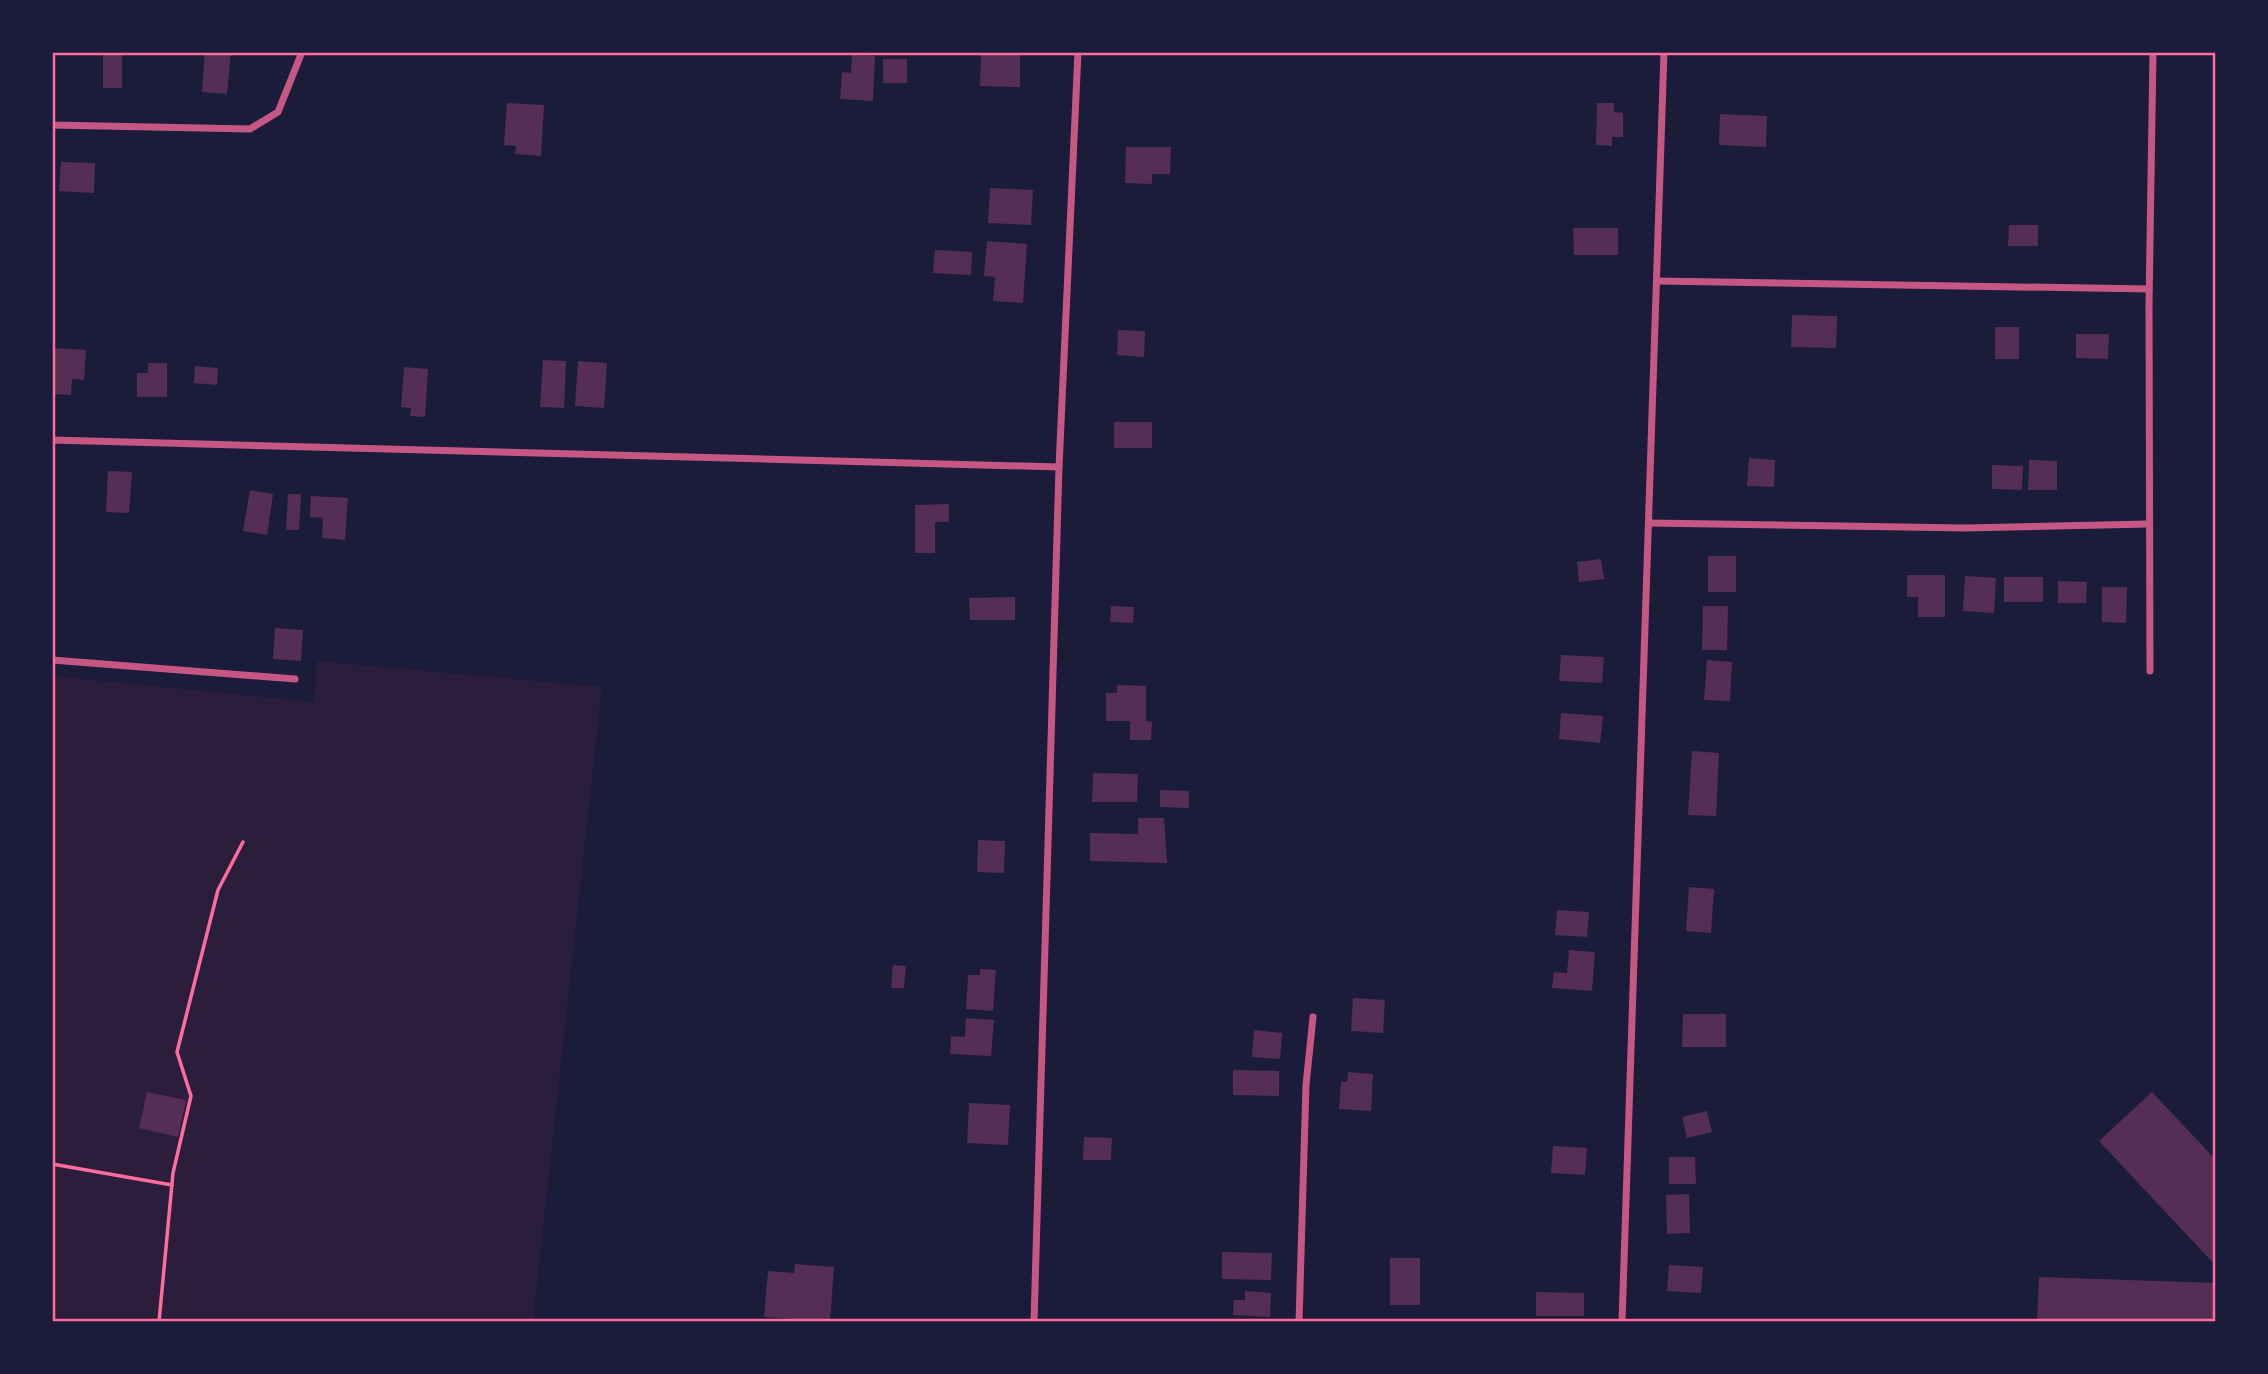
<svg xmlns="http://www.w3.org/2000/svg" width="2268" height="1374" viewBox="0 0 2268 1374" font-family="'Source Sans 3',sans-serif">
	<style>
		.green { fill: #2a1e3b }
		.building { fill: #542f53 }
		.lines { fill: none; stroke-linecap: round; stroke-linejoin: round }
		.path { stroke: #ff6b9d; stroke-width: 3.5 }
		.minor { stroke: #c65784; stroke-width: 7 }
		.neatline { fill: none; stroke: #ff6b9d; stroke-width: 2.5 }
	</style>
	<rect width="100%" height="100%" fill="#1b1b3a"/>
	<polygon class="green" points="317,661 602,687 533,1321 53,1321 52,676 314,702"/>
	<g class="building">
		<rect x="103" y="52" width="19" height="36"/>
		<polygon points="205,52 231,52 227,94 202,92"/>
		<polygon points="981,53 1020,54 1020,87 980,86"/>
		<polygon points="852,55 875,56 873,101 840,99 842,72 851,73"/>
		<rect x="883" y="59" width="24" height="24"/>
		<polygon points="507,103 544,105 541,156 515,154 516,146 504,145"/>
		<polygon points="1597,103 1614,103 1614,112 1623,113 1623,137 1612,137 1612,146 1596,145"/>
		<polygon points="1720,114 1767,116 1766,147 1719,145"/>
		<polygon points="1126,147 1171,147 1170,174 1152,174 1152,184 1125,183"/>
		<polygon points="61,162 95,163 94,193 59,191"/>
		<polygon points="990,188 1033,190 1031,225 988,223"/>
		<polygon points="2009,225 2038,225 2038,246 2008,246"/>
		<polygon points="1573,228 1618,228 1618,255 1574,255"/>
		<polygon points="987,241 1027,244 1023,303 993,301 995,277 984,276"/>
		<polygon points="935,250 972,252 971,275 933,273"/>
		<polygon points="1792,315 1837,316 1836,348 1791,347"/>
		<rect x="1995" y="327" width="24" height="32"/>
		<polygon points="1118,330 1145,331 1144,357 1117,355"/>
		<polygon points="2076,334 2109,334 2108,359 2076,358"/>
		<polygon points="52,348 86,350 84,380 72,379 71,395 52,394"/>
		<polygon points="543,360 566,361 564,408 540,407"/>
		<polygon points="578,361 607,363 604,408 575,406"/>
		<polygon points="148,363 167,363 167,397 137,397 137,373 148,373"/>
		<polygon points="195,366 218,368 217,385 194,383"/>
		<polygon points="404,367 428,369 425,417 410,416 411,408 401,407"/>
		<rect x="1114" y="422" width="38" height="26"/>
		<polygon points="1749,458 1775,460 1774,487 1747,486"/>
		<polygon points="2029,460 2057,461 2057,490 2028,490"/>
		<polygon points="1992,465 2023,466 2022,490 1992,489"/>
		<polygon points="108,471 132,472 129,513 106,512"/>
		<polygon points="250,490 273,494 267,535 243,531"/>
		<polygon points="288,494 301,494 299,530 286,530"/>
		<polygon points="311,496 348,498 345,540 322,538 323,518 310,517"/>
		<polygon points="949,504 949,522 935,522 935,553 915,553 915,505"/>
		<rect x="1708" y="556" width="28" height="36"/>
		<polygon points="1601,559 1604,579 1579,582 1577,562"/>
		<polygon points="1907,575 1945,575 1945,617 1918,617 1918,597 1907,597"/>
		<polygon points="1965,576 1996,578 1994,613 1963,611"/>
		<rect x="2004" y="577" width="39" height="25"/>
		<polygon points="2058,581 2087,582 2086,603 2058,603"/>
		<polygon points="2102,587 2127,587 2126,623 2102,622"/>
		<polygon points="1015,597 1015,620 970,620 969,598"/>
		<polygon points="1111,606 1134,607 1133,623 1110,622"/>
		<polygon points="1703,606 1728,606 1727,650 1702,650"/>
		<polygon points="275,628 303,630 301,661 273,659"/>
		<polygon points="1561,655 1604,657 1602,683 1559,681"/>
		<polygon points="1707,660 1732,662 1730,701 1704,700"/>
		<polygon points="1117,685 1146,686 1146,721 1152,722 1151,740 1130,740 1130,721 1106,721 1106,693 1117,693"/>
		<polygon points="1561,713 1603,716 1600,743 1559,739"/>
		<polygon points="1692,751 1719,753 1716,816 1688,815"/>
		<polygon points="1093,773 1138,774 1137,802 1092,802"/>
		<polygon points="1160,790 1189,791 1189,808 1160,807"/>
		<polygon points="1138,818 1164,818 1167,863 1090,861 1090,833 1138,834"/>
		<polygon points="978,840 1005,841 1004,873 977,872"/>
		<polygon points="1689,887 1714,889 1711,933 1686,931"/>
		<polygon points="1557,910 1589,912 1587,937 1555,935"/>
		<polygon points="1569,950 1595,952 1592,991 1552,988 1554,972 1567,973"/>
		<polygon points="893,965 906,966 904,988 891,988"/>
		<polygon points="980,969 996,970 993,1011 966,1009 968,975 980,975"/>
		<polygon points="1353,998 1385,1000 1383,1033 1351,1031"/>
		<polygon points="1683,1014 1726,1014 1726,1047 1682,1047"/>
		<polygon points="966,1018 994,1020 991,1056 950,1054 951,1036 965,1037"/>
		<polygon points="1254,1030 1282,1033 1280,1059 1252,1057"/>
		<polygon points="1233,1070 1279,1071 1279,1096 1233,1095"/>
		<polygon points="1348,1072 1373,1074 1371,1111 1339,1109 1341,1082 1347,1082"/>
		<polygon points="147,1092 186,1100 178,1137 139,1128"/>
		<polygon points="2152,1092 2216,1160 2216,1266 2099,1141"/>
		<polygon points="969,1103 1010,1105 1008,1145 967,1143"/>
		<polygon points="1707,1111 1712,1132 1687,1138 1682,1117"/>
		<polygon points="1084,1137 1112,1138 1111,1160 1083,1160"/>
		<polygon points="1553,1146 1587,1148 1585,1175 1551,1173"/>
		<polygon points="1669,1157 1695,1157 1696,1184 1669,1184"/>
		<polygon points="1689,1194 1690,1233 1667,1234 1666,1195"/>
		<polygon points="1222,1252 1272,1253 1271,1280 1222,1279"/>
		<rect x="1390" y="1258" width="30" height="47"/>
		<polygon points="795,1264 834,1267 830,1322 793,1322 793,1319 764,1317 768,1271 794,1273"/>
		<polygon points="1669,1265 1703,1267 1701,1293 1667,1291"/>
		<polygon points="2039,1277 2216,1283 2216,1322 2037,1322"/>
		<polygon points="1245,1291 1271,1293 1270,1317 1233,1315 1234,1300 1245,1300"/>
		<polygon points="1536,1292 1584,1293 1584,1316 1536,1316"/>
	</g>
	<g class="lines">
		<g class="path">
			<polyline points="52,1164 172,1185"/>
			<polyline points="159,1322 173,1173 191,1096 177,1052 218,890 243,842"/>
		</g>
		<g class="minor">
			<polyline points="52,125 250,129 278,112 302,52"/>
			<polyline points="1657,281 2149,289"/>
			<polyline points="52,440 1059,467"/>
			<polyline points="1649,523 1965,528 2149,524"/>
			<polyline points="52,660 295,679"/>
			<polyline points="2150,671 2149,305 2153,52"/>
			<polyline points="1034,1322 1059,467 1078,52"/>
			<polyline points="1299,1322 1306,1085 1313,1017"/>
			<polyline points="1622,1322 1664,52"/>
		</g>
	</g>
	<rect width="2268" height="1374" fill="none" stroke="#1b1b3a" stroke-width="108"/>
	<rect x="54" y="54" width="2160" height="1266" class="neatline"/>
</svg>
